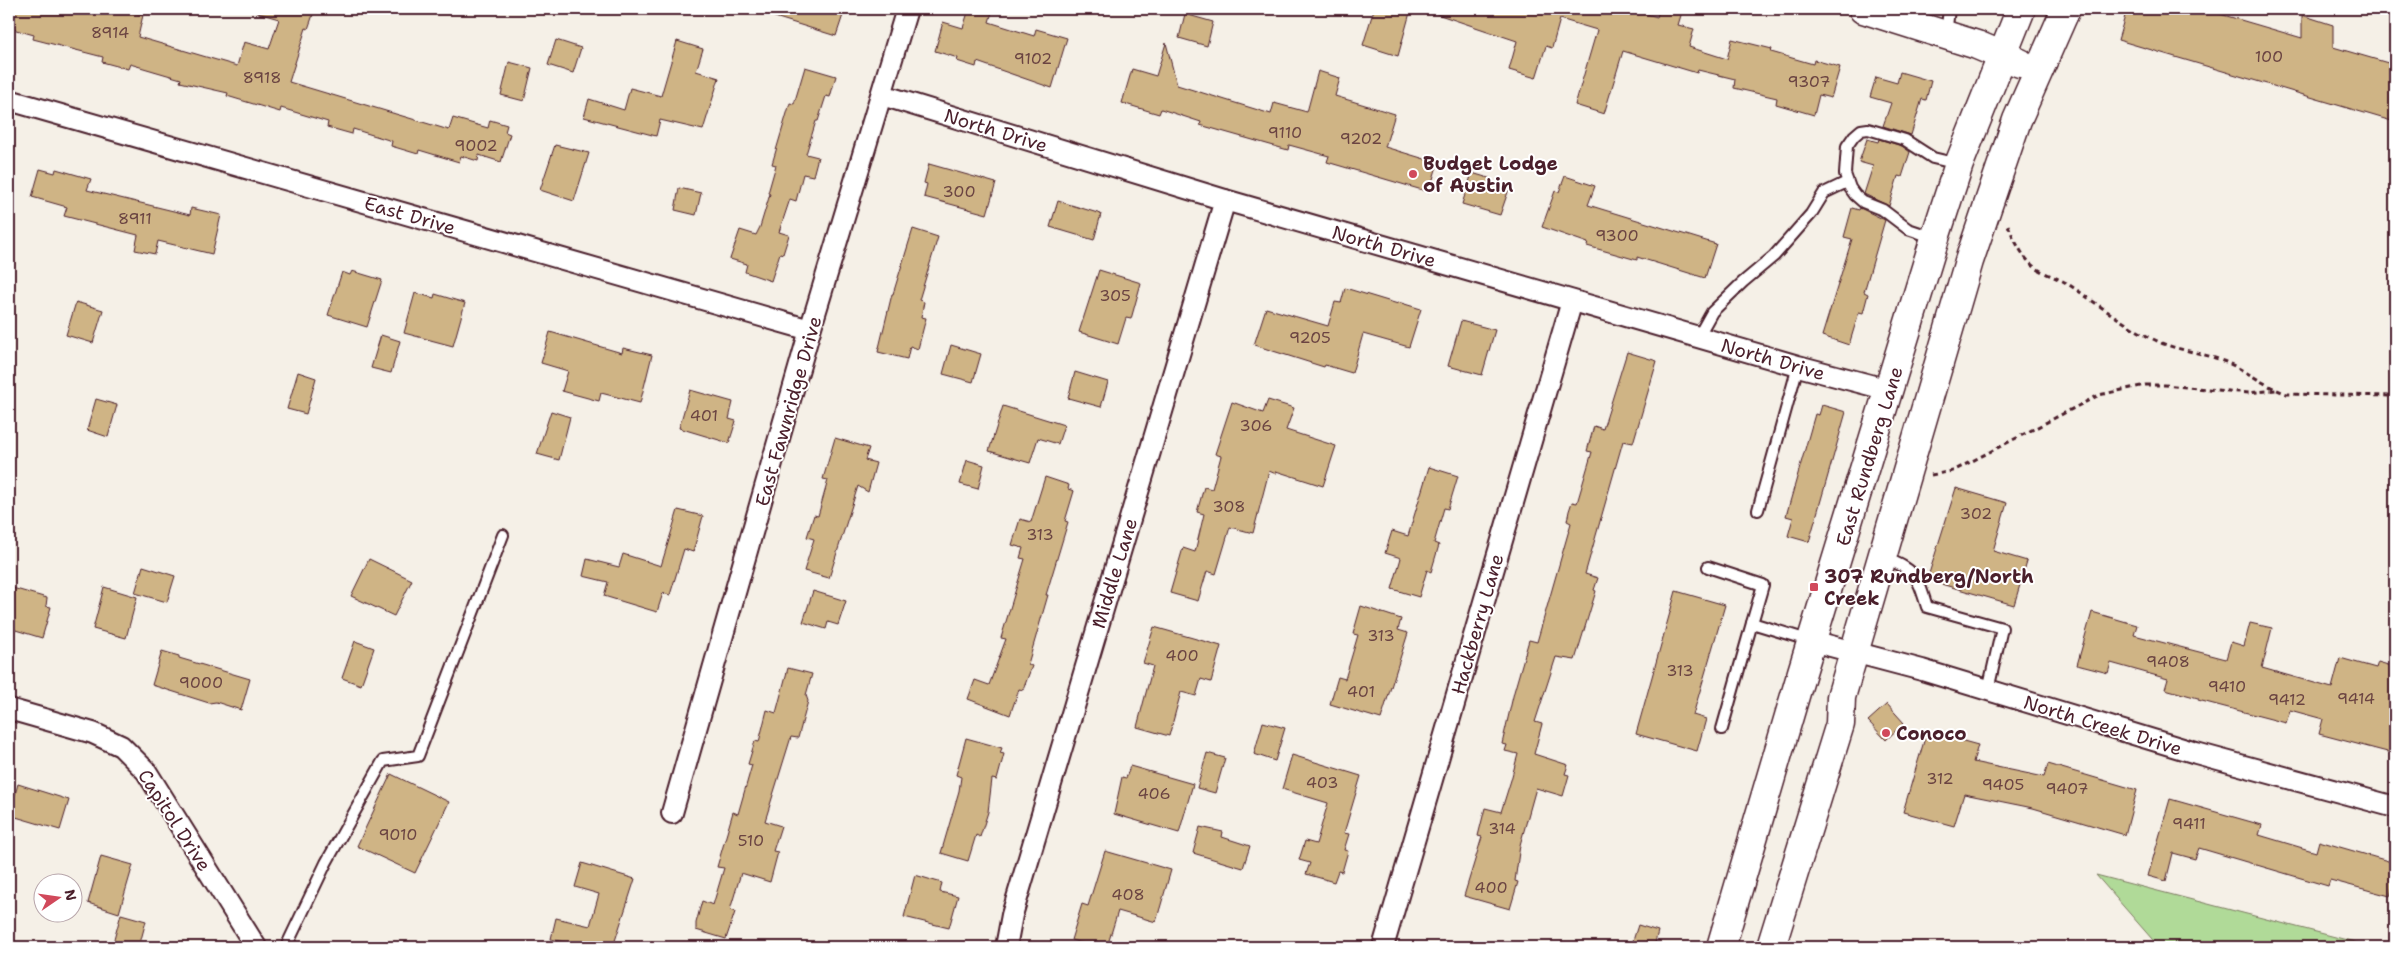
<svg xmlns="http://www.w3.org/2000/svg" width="2404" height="956" viewBox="0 0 2404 956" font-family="'Shantell Sans',sans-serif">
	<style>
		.green { fill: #b0da98; stroke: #7d7c62 }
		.building { fill: #cfb485; stroke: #4a1f2b }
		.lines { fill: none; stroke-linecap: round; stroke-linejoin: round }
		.lane-casing { stroke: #4a1f2b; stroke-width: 14 }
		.street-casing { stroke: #4a1f2b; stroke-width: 24 }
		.secondary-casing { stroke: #4a1f2b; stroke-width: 31 }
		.path { stroke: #4a1f2b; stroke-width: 3; stroke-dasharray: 5 4; stroke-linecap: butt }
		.lane { stroke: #fff; stroke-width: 10 }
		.street { stroke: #fff; stroke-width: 20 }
		.secondary { stroke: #fff; stroke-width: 28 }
		.poi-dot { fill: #d1495b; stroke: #fff; stroke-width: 2 }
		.labels { text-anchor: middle; stroke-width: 4; stroke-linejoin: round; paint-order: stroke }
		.number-label { font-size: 16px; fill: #6b4442 }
		.street-label { font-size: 19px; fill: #4a1f2b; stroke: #fff }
		.poi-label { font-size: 19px; font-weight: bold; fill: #4a1f2b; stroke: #fff; text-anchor: start }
	</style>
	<rect width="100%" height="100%" fill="#f5f0e7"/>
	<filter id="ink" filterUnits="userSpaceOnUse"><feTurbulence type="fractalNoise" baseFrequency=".02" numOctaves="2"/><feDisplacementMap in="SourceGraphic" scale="10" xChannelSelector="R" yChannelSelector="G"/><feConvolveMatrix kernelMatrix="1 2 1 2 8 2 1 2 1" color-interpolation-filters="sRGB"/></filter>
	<g filter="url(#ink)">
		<polygon class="green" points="2096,875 2374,947 2159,947"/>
		<g class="building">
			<polygon points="12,9 120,9 143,15 138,37 237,66 244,42 269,49 279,19 258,13 258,9 315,9 308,29 306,28 289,82 449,130 453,118 488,128 490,120 507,125 505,132 510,134 501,162 479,155 478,161 461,156 459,162 419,150 418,154 391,146 392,141 353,129 352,134 327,127 328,122 281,108 280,112 227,96 228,93 180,82 181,79 130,64 128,69 102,62 103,57 33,39 34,35 9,28"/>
			<polygon points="762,9 831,9 844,12 836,36 762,13"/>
			<polygon points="969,9 993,9 989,22 1034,36 1036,29 1067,38 1052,88 977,62 976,67 957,61 958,58 935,51 943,22 963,28"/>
			<polygon points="1374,9 1411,9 1398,56 1363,45"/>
			<polygon points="1431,9 1630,9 1657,17 1660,9 1670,9 1682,12 1678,25 1694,29 1689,47 1727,59 1732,39 1772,49 1771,52 1813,64 1814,60 1840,67 1831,98 1819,95 1814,115 1776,104 1777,98 1734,88 1735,79 1698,70 1697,73 1623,51 1604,114 1575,105 1597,30 1560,19 1552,48 1546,46 1536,78 1509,70 1517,41 1431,12"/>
			<polygon points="2127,9 2203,9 2302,38 2302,15 2333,25 2333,47 2395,65 2395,122 2118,40"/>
			<polygon points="1185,14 1213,22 1207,46 1179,38"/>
			<polygon points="556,40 581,48 573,73 548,65"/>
			<polygon points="677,41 703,49 696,71 719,78 703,130 660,120 656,136 584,117 589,99 624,110 630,88 661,96"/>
			<polygon points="1166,43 1177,85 1271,114 1274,103 1307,112 1318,71 1340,78 1335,96 1395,114 1385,147 1438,163 1429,192 1327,162 1329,156 1289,145 1288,150 1200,125 1201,122 1161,109 1159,114 1122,103 1132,69 1156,76"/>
			<polygon points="509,62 532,68 524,101 501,95"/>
			<polygon points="805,67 836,76 830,97 826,96 818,121 816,121 806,154 818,157 813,176 803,174 796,201 790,199 779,232 789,235 783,254 780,253 771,281 745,272 747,264 730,259 740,230 756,235 760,227 770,194 768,193 776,165 772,164 790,103 794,104"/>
			<polygon points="1900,72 1931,81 1926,100 1922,99 1911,135 1883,126 1891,103 1870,97 1876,77 1897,83"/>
			<polygon points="1867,139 1878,142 1879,139 1902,146 1910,152 1902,177 1898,176 1889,206 1864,194 1873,166 1859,162"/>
			<polygon points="555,145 589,153 574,201 540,190"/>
			<polygon points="929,164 996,183 987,214 924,197 927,184 924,183"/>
			<polygon points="40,169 55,173 56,169 91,179 87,190 190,215 191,208 221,215 212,254 158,241 155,254 135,250 138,235 64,216 67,207 32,197"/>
			<polygon points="1472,173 1492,179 1490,183 1509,189 1500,215 1462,204"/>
			<polygon points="1565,176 1595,186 1588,205 1716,244 1705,278 1637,257 1637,260 1587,246 1588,243 1542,227 1555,191 1559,192"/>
			<polygon points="679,188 701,193 696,215 675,210"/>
			<polygon points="1058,201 1101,214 1094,240 1050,227"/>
			<polygon points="1852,208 1859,210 1860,208 1885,220 1864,292 1868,294 1863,313 1859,312 1849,345 1822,336 1852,239 1844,237"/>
			<polygon points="913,229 938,237 919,300 924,302 921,317 926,318 918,349 910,346 907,359 878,352 892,294 893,294"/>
			<polygon points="1099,270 1141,283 1131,319 1126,318 1118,344 1079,332"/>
			<polygon points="352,271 382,280 367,327 328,315 342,272 350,275"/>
			<polygon points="1345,288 1398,304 1398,302 1421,309 1409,347 1363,334 1352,373 1325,365 1324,367 1254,345 1266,308 1328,326 1335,302 1341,303"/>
			<polygon points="415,293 434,298 435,294 465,303 453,346 404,333"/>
			<polygon points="76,302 103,310 93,343 66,335"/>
			<polygon points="1461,321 1495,330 1482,375 1448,366"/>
			<polygon points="550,332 622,353 623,348 652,355 640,403 601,393 599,401 562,391 568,371 541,363"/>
			<polygon points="381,335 400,341 391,373 371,368"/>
			<polygon points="951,345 981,354 973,382 943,374"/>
			<polygon points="1627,352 1657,361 1633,443 1623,441 1585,574 1598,578 1594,590 1596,591 1575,660 1556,657 1535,722 1542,724 1534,754 1568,765 1565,774 1569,775 1563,796 1536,788 1520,845 1515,881 1518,882 1510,909 1464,896 1482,837 1478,836 1485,808 1501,812 1511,780 1518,754 1505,751 1507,745 1502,744 1514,692 1529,640 1537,642 1571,523 1567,521 1569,511 1572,502 1577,503 1592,452 1587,451 1594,426 1603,429"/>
			<polygon points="298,372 316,378 306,414 287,409"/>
			<polygon points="1075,372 1108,382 1101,407 1068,398"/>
			<polygon points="690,390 733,402 729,419 736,421 729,443 679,428"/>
			<polygon points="96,399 117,405 108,437 87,430"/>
			<polygon points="1268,400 1294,408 1286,430 1336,446 1323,486 1276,471 1276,474 1269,471 1253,533 1230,527 1216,574 1207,571 1198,601 1170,593 1183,548 1195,552 1204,514 1197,512 1204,487 1212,489 1221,456 1215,454 1232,402 1263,413"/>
			<polygon points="1822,405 1846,412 1809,542 1788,536 1793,518 1786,516 1815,414 1819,415"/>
			<polygon points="1003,406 1064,425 1058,444 1038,438 1030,463 989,451"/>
			<polygon points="551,411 570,417 559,460 537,454"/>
			<polygon points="835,438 869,448 865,460 876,463 868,492 858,486 829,578 804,571 814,539 807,537 814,515 818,516 828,480 823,479"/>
			<polygon points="967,460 984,465 978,489 960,484"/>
			<polygon points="1429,467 1458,476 1448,509 1444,508 1434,543 1439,545 1431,572 1427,570 1419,597 1392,589 1401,558 1385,553 1392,531 1408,536"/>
			<polygon points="1045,477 1069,485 1068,489 1074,491 1065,521 1068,522 1046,595 1048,595 1028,664 1032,666 1023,690 1019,689 1010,715 968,699 975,680 989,685 1006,639 1001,638 1025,559 1020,558 1023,548 1012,545 1020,519 1031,522"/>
			<polygon points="1956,488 2007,503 1993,551 2027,561 2014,605 1927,580"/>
			<polygon points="678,510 703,516 693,552 684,549 670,595 663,593 657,612 604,596 608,582 583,576 587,559 619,567 623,554 661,566"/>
			<polygon points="369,559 412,580 394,616 351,596"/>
			<polygon points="143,566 175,576 167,602 135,593"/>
			<polygon points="9,587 47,598 46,606 51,607 42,638 9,628"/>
			<polygon points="104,587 137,597 126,638 93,629"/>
			<polygon points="813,591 846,601 838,625 828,622 826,629 803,622"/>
			<polygon points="1676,591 1725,605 1693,715 1706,719 1697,751 1636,734"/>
			<polygon points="1361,606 1401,619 1398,630 1408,633 1381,719 1330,704 1338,677 1345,679 1358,635 1353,634"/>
			<polygon points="2092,612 2137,625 2134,635 2226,659 2231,642 2244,646 2250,623 2272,628 2262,668 2332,688 2340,658 2376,668 2378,662 2395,667 2395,754 2319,734 2323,719 2290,710 2286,723 2198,700 2198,698 2165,689 2168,679 2111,663 2108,673 2077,665"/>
			<polygon points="1154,627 1221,646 1211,682 1201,679 1196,696 1181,692 1169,736 1137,727 1153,666 1143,663"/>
			<polygon points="355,641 374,648 361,685 342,678"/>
			<polygon points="162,651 179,656 179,658 250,679 241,710 216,702 209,703 152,685"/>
			<polygon points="788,668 812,674 806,695 808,701 798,738 791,737 765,821 781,826 773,851 778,852 770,882 741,873 730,910 735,912 726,939 696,930 696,923 702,901 713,905 724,868 717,867 733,812 738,814 752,765 748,764 755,741 759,742 767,710 776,713"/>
			<polygon points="1887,704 1904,723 1886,740 1868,721"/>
			<polygon points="1263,722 1285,728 1275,761 1254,754"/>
			<polygon points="1927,731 1978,745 1973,762 2044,777 2048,764 2137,790 2125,835 2033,808 1964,794 1954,826 1903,812"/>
			<polygon points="966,738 1002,748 1000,753 1004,754 997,780 992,779 988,812 980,837 976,835 968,861 941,853 959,791 961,777 956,775"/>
			<polygon points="1207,753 1225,758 1215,793 1197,788"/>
			<polygon points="1292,755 1361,776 1344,833 1349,834 1344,850 1348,851 1342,872 1338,871 1334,882 1306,874 1310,863 1299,860 1305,841 1316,844 1328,803 1282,789"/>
			<polygon points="1130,766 1193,784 1179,833 1114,814 1122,777 1126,778"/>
			<polygon points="391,774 449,802 415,873 357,846"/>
			<polygon points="18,784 69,800 60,830 9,815"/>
			<polygon points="2170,799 2262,825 2259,835 2316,852 2319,841 2395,863 2395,879 2390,896 2330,880 2328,886 2199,848 2195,859 2173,853 2166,881 2148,876"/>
			<polygon points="1200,827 1223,832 1222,837 1250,846 1243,868 1193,853"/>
			<polygon points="1105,851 1171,870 1156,922 1118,911 1107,947 1096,947 1071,940 1082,904 1088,906"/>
			<polygon points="101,856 133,865 119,913 88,903"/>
			<polygon points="582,863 635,879 613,947 586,947 551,939 556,918 590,926 599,894 575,887"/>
			<polygon points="915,875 942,883 940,892 958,896 949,928 904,917"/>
			<polygon points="121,914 146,921 139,947 112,947"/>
			<polygon points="1638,925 1658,931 1654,947 1631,947"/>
		</g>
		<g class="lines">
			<defs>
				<g id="lane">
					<polyline points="1946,35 1949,9"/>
					<polyline points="1935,238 1908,229 1883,210 1863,202 1855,195 1850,188 1845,174 1847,146 1854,136 1861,130 1868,129 1905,140 1933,158 1958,164"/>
					<polyline points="1698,337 1712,312 1743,282 1774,256 1811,214 1824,193 1847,182"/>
					<polyline points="1758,510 1798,366"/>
					<path d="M1884,558C1916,570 1917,575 1927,607L2002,628L1988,690"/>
					<polyline points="1708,567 1763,585 1752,623 1811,641"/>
					<polyline points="1722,729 1752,623"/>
					<polyline points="286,947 326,863 383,761 418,756 503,535"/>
				</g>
				<g id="street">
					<polyline points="882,95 1225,200 1798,366 1889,390"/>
					<polyline points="9,100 810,330"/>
					<polyline points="1812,641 1922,670 2196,753 2395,807"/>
					<polyline points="9,709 93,733 121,746 146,771 256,947"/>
					<polyline points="672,813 810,330 907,9"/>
					<polyline points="1006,947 1012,915 1225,200"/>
					<polyline points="1383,947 1572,301"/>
				</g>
				<g id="secondary">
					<polyline points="1863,9 1977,45 2020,63"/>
					<polyline points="1721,947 1802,672 1935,238 1959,164 2021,9"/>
					<polyline points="1771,947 1840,724 1841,697 1969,261 2017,120 2066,9"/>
				</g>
			</defs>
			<use href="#lane" class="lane-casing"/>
			<use href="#street" class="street-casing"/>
			<use href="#secondary" class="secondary-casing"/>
			<g class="path">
				<path d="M2008,225C2013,238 2021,254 2031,264C2040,273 2057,277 2068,284C2098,304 2130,330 2164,344C2183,351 2204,353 2223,361C2245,369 2264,386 2287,394L2395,396"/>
				<polyline points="1931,475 1953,471 2099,395 2145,385 2165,385 2249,393 2276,390"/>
			</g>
			<use href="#lane" class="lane"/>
			<use href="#street" class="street"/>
			<use href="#secondary" class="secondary"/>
		</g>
	</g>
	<g class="poi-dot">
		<circle cx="1413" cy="174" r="5"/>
		<rect x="1809" y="582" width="10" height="10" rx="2.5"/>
		<circle cx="1886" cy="733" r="5"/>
	</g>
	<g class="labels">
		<g class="number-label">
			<text x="110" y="38">8914</text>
			<text x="2269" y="62">100</text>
			<text x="1033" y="64">9102</text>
			<text x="262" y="83">8918</text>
			<text x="1809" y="87">9307</text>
			<text x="1285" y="138">9110</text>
			<text x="1361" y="144">9202</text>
			<text x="476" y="151">9002</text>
			<text x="959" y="197">300</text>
			<text x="135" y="224">8911</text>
			<text x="1617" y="241">9300</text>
			<text x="1115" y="301">305</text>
			<text x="1310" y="343">9205</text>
			<text x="704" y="421">401</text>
			<text x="1256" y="431">306</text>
			<text x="1229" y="512">308</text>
			<text x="1976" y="519">302</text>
			<text x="1040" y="540">313</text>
			<text x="1381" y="641">313</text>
			<text x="1182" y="661">400</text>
			<text x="2168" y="667">9408</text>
			<text x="1680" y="676">313</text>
			<text x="201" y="688">9000</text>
			<text x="2227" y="692">9410</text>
			<text x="1361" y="697">401</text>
			<text x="2356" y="704">9414</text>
			<text x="2287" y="705">9412</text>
			<text x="1940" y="784">312</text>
			<text x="1322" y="788">403</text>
			<text x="2003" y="790">9405</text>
			<text x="2067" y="794">9407</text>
			<text x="1154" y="799">406</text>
			<text x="2189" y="829">9411</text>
			<text x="1502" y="834">314</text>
			<text x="398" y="840">9010</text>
			<text x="751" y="846">510</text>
			<text x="1491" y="893">400</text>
			<text x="1128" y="900">408</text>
		</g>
		<g class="street-label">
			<text transform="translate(996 130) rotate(17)" y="7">North Drive</text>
			<text transform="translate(410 215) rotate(16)" y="7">East Drive</text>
			<text transform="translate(1384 246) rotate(16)" y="7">North Drive</text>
			<text transform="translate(1773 359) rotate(16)" y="7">North Drive</text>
			<text transform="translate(788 411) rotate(-74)" y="7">East Fawnridge Drive</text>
			<text transform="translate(1869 456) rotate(-73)" y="7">East Rundberg Lane</text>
			<text transform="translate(1114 573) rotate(-73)" y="7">Middle Lane</text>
			<text transform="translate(1477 624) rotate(-74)" y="7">Hackberry Lane</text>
			<text transform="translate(2103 725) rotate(17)" y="7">North Creek Drive</text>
			<text transform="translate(175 820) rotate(57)" y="7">Capitol Drive</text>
		</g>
		<g class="poi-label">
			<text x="1423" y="170">Budget Lodge<tspan x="1423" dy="22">of Austin</tspan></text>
			<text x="1824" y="583">307 Rundberg/North<tspan x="1824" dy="22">Creek</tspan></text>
			<text x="1896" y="740">Conoco</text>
		</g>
	</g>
	<rect width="2404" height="956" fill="none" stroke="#fff" stroke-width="30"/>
	<rect x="15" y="15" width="2374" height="926" fill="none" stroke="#4a1f2b" stroke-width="2" filter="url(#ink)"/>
	<g transform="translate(58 898) rotate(77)"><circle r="24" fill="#ffffff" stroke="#b7a5aa"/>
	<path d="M0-4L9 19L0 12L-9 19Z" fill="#d1495b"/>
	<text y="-8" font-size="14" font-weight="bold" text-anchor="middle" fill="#4a1f2b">N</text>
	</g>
</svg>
